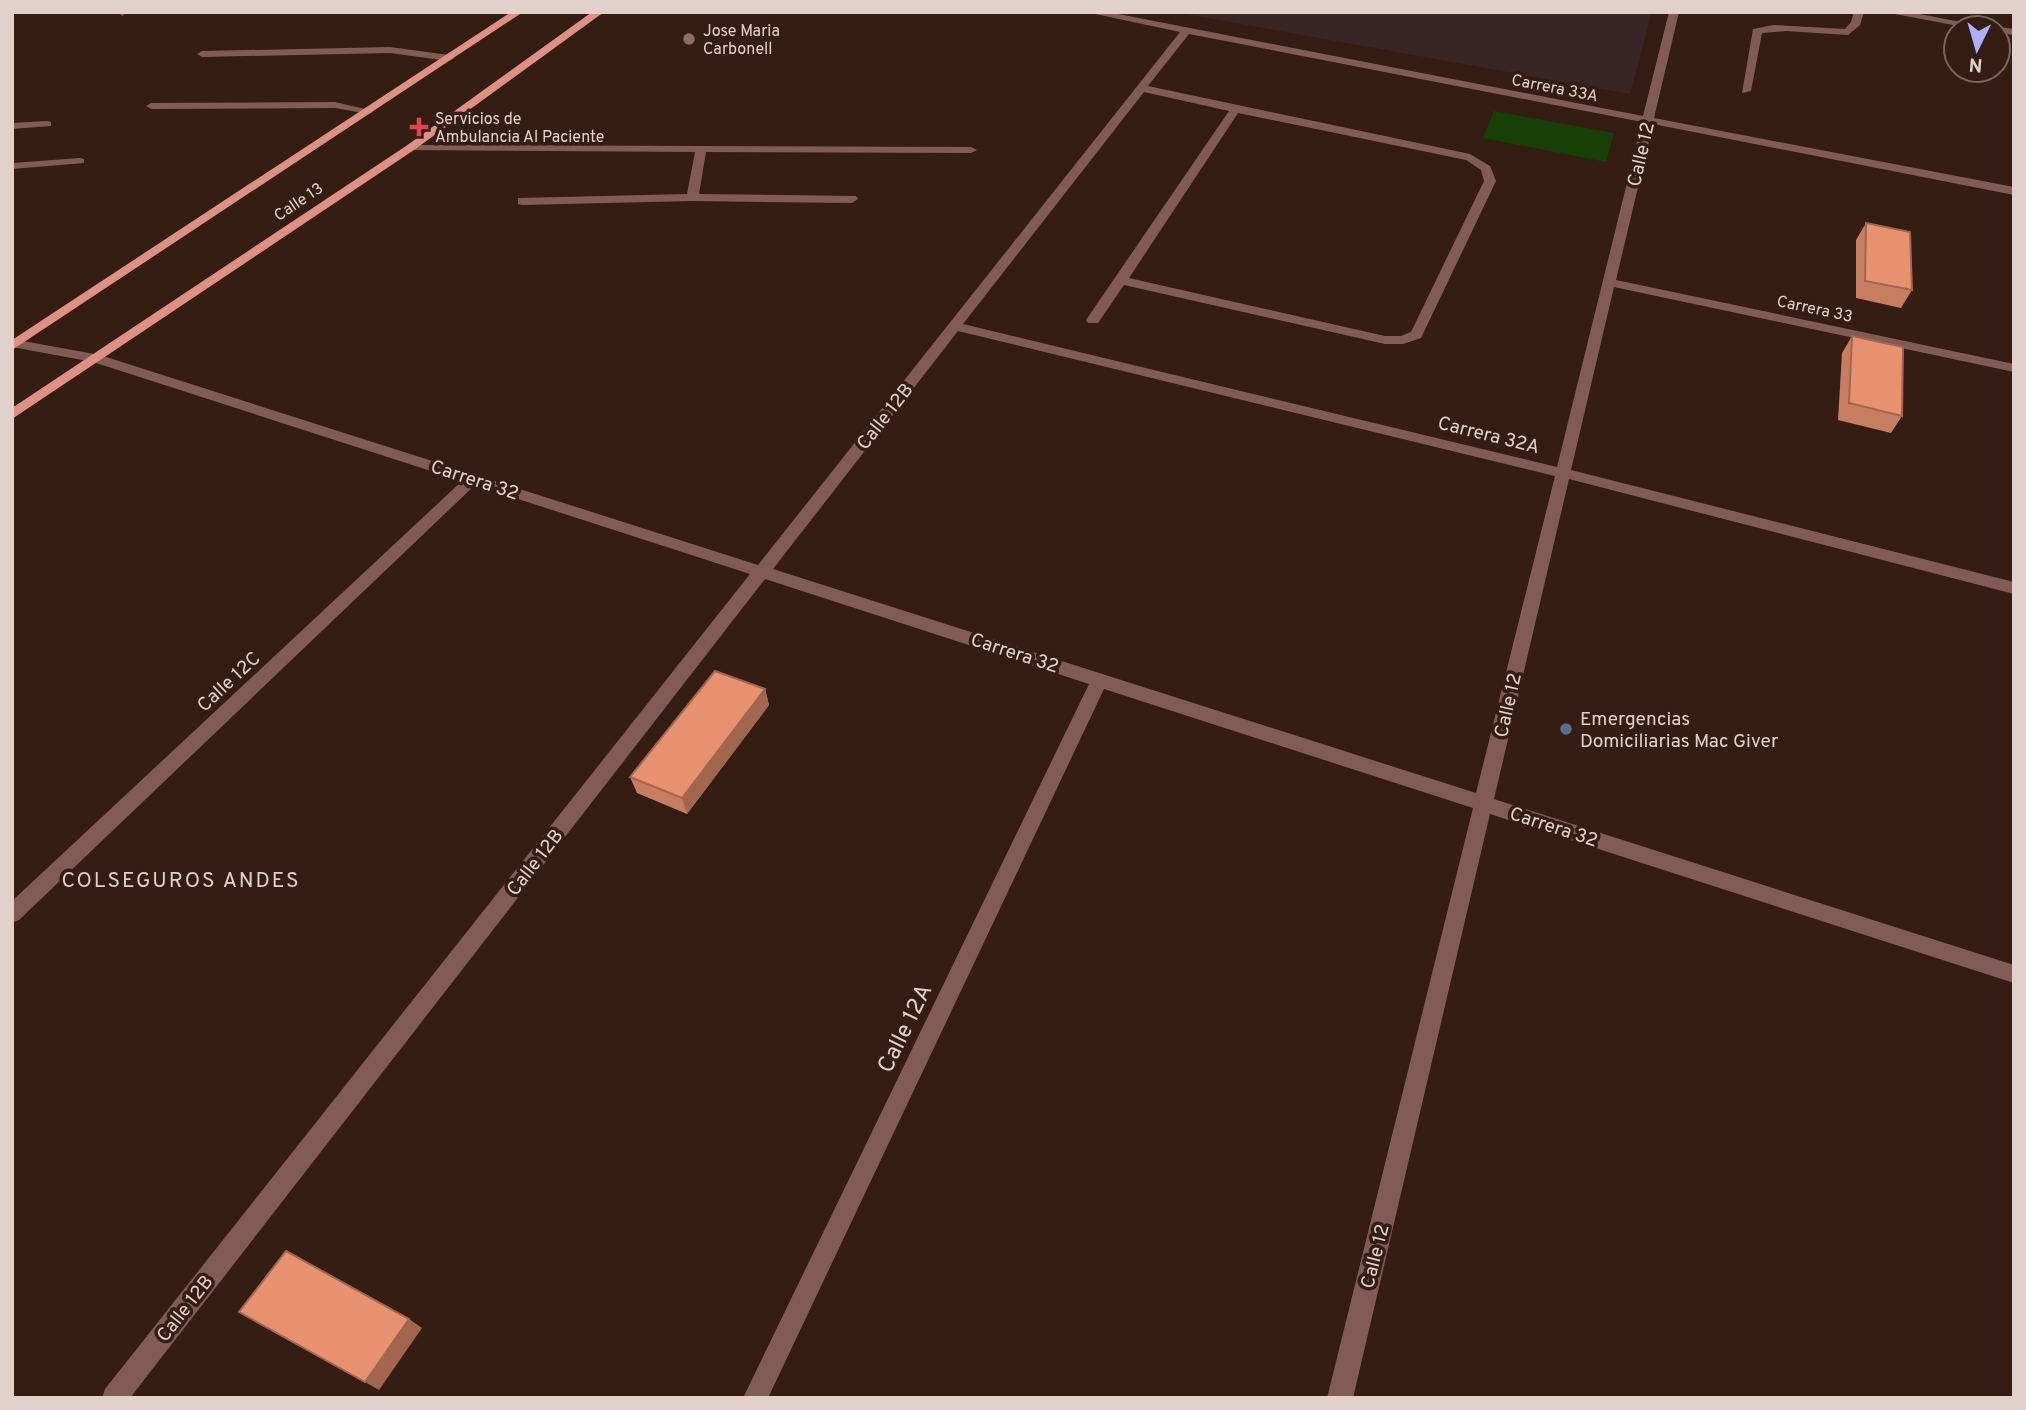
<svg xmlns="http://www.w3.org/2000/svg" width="2026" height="1410" viewBox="0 0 2026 1410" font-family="Overpass,sans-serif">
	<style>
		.education { fill: #392526 }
		.green { fill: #173f06 }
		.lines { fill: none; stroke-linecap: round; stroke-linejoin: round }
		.minor { fill: #815b55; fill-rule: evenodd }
		.major { fill: #de9084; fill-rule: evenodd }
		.wall { fill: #c77d61 }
		.shaded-wall { fill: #a2664f }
		.building { fill: #e79171; stroke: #a2664f; stroke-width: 2 }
		.education-dot { fill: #8d6e63; stroke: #351d14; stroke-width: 2.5 }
		.health-dot { fill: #e0444e; stroke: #351d14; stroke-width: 2.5 }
		.service-dot { fill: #5c6f8a; stroke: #351d14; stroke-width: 2.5 }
		.labels { text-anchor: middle; stroke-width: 7; stroke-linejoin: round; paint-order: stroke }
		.far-poi-label { font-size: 16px; fill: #e2d1cb; stroke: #351d14; text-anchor: start }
		.far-street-label { font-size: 16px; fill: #e2d1cb; stroke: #351d14 }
		.street-label { font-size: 19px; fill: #e2d1cb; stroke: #351d14 }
		.poi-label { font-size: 19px; fill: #e2d1cb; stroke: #351d14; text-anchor: start }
		.neighbourhood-label { font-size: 21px; letter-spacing: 2px; fill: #e2d1cb; stroke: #351d14 }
		.near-street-label { font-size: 23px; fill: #e2d1cb; stroke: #351d14 }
	</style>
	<rect width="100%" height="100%" fill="#351d14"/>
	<polygon class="education" points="1174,12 1652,12 1630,94"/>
	<polygon class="green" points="1494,111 1614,133 1606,162 1483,138"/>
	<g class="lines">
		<g class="minor">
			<polygon points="118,12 128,12 122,16"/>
			<path d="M1086,12H1108L1643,116L1669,12H1679L1654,118L2014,187V195L1653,124L1616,280L2014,364V372L1614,287L1571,470L2014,582V594L1569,479L1494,799L2014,965V983L1490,814L1353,1398H1327L1473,808L1104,689L768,1398H743L1089,684L765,579L130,1398H102L105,1389L750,574L475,485L19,920L12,923V901L462,481L93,362L12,347V339L100,355L758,565L1180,32ZM1189,34L1642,122L1557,467L963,324L1144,92L1229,111L1086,320L1088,323H1098L1124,285L1385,344H1403L1421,338L1496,181L1490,166L1470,154L1148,86ZM1238,113L1466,160L1481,170L1484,181L1411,332L1401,336H1385L1129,278ZM958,331L1555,476L1476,793L773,569Z"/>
			<polygon points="1854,12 1864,12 1860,25 1848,35 1786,31 1762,33 1751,91 1742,93 1753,29 1774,25 1845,29 1851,22"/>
			<polygon points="1884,12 1909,12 1992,28 1969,28"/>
			<polygon points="1998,27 2014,29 2014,35 1998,33 1998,28 1994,28"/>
			<polygon points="390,47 449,55 454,58 449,61 390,53 202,57 197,54 202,51"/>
			<polygon points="335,102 374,111 369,114 335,108 151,109 146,106 151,103"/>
			<polygon points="47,121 51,122 51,126 12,129 12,123"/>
			<polygon points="410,145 971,147 977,150 971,153 706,152 699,194 856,196 858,199 852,203 692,201 522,205 518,204 518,198 687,194 695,152 406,150 406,146"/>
			<polygon points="80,158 84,159 84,163 12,169 12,163"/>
		</g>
		<g class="major">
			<polygon points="511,12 523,12 12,350 12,340"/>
			<polygon points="592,12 604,12 414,150 12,419 12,408 406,146"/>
		</g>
	</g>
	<g class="wall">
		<polygon points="1866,223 1912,290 1901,308 1856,298 1856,240"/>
		<polygon points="1852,336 1902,416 1891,433 1838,420 1842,353"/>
		<polygon points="765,689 769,705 687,814 637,793 630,777"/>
	</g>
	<g class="shaded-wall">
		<polygon points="765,689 769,705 687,814 682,798"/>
		<polygon points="409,1319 422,1328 379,1390 365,1382"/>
	</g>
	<g class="building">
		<polygon points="1866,223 1910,232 1912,290 1865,281"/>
		<polygon points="1852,336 1903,347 1902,416 1849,403"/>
		<polygon points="715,671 765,689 682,798 630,777"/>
		<polygon points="286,1251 409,1319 365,1382 239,1312"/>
	</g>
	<circle class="education-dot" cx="689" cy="39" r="7"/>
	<path class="health-dot" d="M415.5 116.5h7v7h7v7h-7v7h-7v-7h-7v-7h7z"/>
	<circle class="service-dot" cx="1566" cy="729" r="7"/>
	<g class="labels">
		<g class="far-poi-label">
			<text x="703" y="36">Jose Maria<tspan x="703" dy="18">Carbonell</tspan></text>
			<text x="435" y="124">Servicios de<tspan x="435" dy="18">Ambulancia Al Paciente</tspan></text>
		</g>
		<g class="far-street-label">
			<text transform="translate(1555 87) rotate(11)" y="6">Carrera 33A</text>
			<text transform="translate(298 201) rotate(-34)" y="6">Calle 13</text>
			<text transform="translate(1815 308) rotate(12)" y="6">Carrera 33</text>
		</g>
		<g class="street-label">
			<text transform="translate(1640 154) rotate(-77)" y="7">Calle 12</text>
			<text transform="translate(884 416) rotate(-52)" y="7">Calle 12B</text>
			<text transform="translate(1489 434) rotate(14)" y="7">Carrera 32A</text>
			<text transform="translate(475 479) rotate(18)" y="7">Carrera 32</text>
			<text transform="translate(1015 652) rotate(18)" y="7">Carrera 32</text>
			<text transform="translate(228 681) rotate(-43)" y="7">Calle 12C</text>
			<text transform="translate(1507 705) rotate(-77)" y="7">Calle 12</text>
			<text transform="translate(1554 826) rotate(18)" y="7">Carrera 32</text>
			<text transform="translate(534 862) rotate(-52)" y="7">Calle 12B</text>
			<text transform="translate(1374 1256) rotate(-76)" y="7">Calle 12</text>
			<text transform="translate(184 1308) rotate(-52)" y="7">Calle 12B</text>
		</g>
		<g class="poi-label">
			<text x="1580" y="725">Emergencias<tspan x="1580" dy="22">Domiciliarias Mac Giver</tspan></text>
		</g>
		<g class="neighbourhood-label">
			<text x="181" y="887">COLSEGUROS ANDES</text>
		</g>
		<g class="near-street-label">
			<text transform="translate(904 1028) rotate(-64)" y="8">Calle 12A</text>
		</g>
	</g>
	<rect width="2026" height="1410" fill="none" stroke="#e2d1cb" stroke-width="28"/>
	<g transform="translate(1977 49) rotate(185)"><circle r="33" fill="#351d14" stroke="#7a655d" stroke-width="2"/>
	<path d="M0-5L12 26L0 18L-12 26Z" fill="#b0aefa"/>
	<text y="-10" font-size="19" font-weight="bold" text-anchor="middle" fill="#e2d1cb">N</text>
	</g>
</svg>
